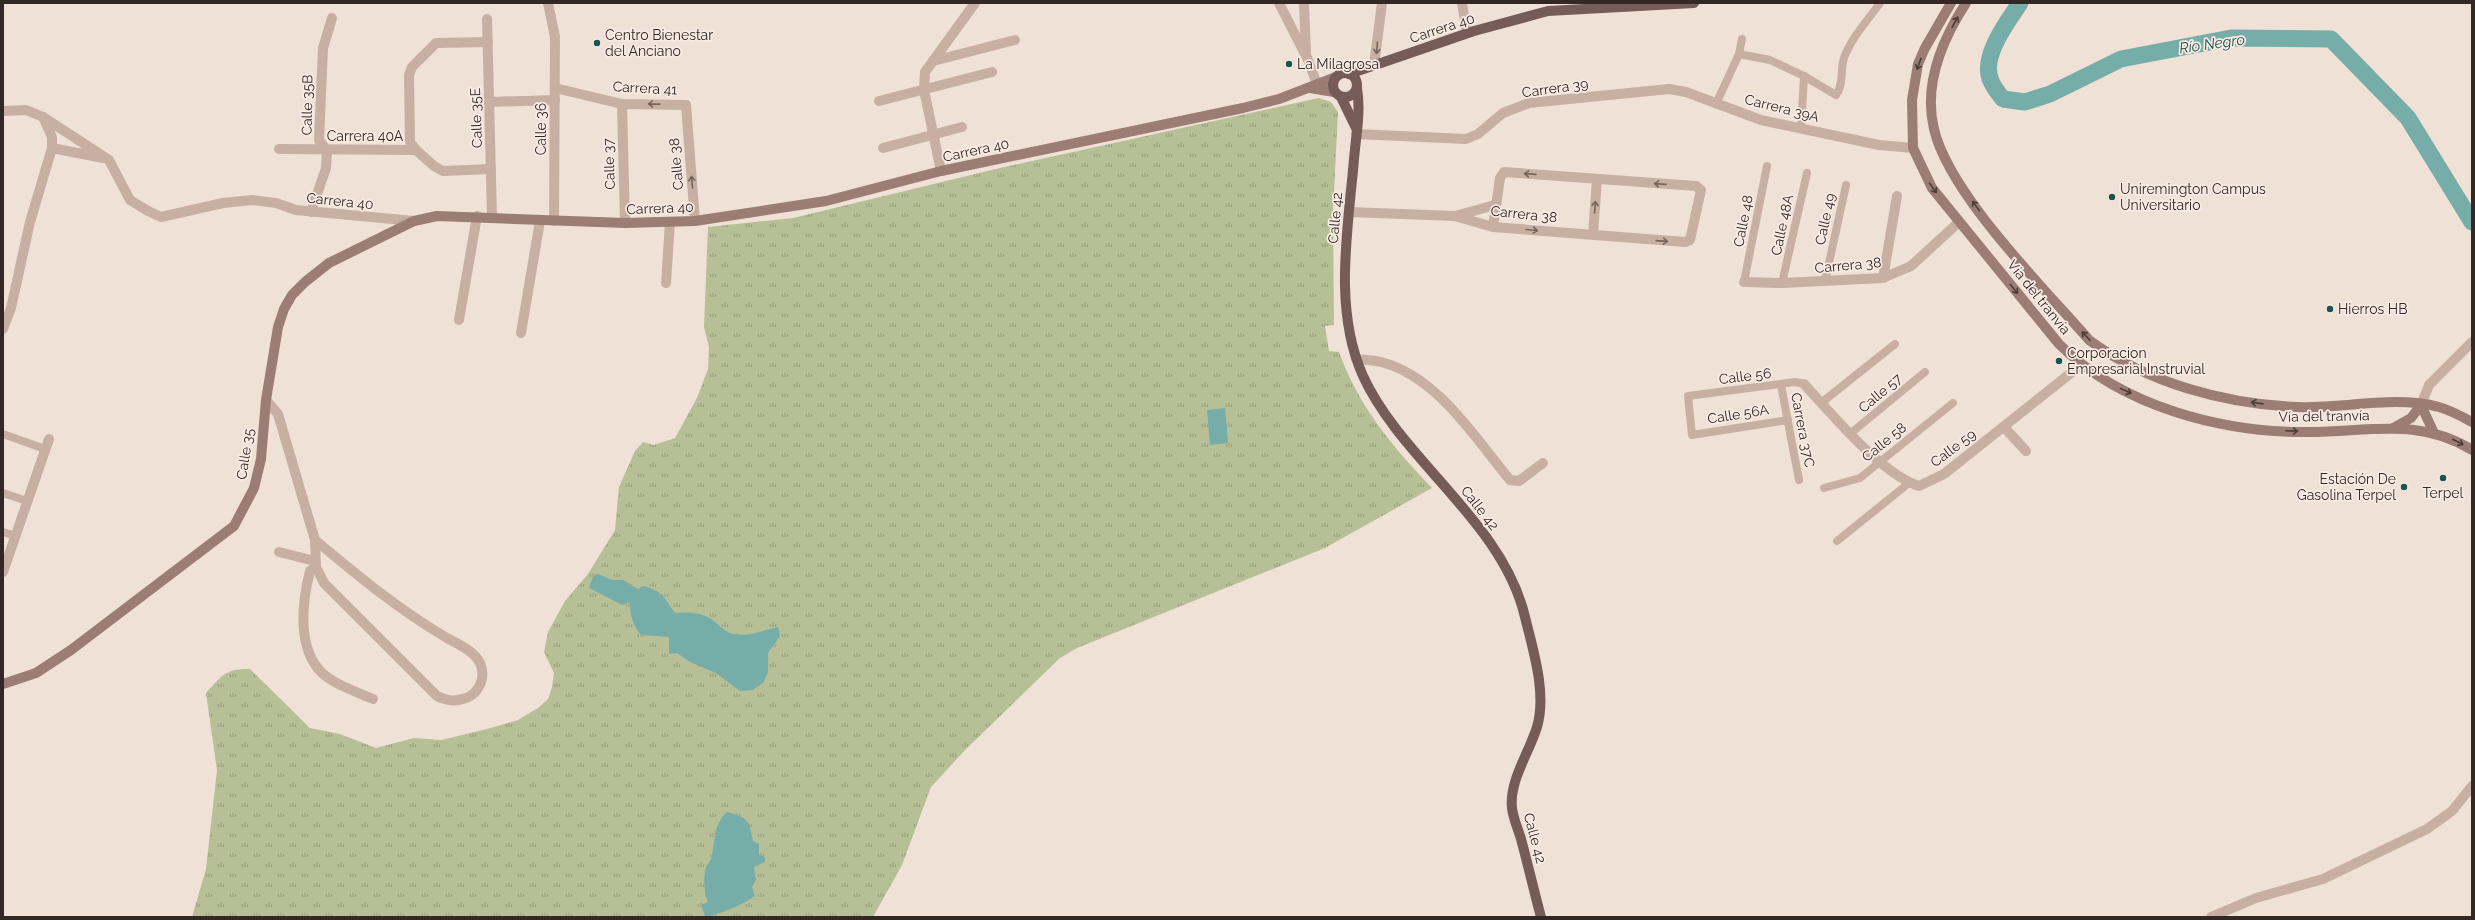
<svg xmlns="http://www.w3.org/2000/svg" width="2475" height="920" viewBox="0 0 2475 920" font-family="Raleway,sans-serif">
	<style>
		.grass { fill: url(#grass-tufts) }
		.water { fill: #76ada8 }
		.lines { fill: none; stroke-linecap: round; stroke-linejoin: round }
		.river { stroke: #76ada8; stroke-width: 17 }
		.pedestrian { stroke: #c8afa3; stroke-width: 8 }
		.minor { stroke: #c8afa3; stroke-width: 10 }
		.tertiary { stroke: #c8afa3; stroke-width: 10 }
		.secondary { stroke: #9b7d75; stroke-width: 10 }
		.primary { stroke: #755c56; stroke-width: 10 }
		.oneway { stroke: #4d3d39 }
		.oneway2 { stroke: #76655e }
		.poi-dot { fill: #1b5450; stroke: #f8ebe3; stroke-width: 1.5 }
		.labels { text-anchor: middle; stroke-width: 3.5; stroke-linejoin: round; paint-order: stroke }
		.street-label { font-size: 14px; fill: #332825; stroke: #f8ebe3 }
		.poi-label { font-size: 14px; fill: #332825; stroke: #f8ebe3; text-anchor: start }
		.water-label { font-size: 15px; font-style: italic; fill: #1b5450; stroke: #f8ebe3 }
	</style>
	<defs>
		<pattern id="grass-tufts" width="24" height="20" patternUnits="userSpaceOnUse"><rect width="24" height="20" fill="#b7bf97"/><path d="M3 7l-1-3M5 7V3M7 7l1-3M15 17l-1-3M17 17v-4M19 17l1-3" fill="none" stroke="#959b7b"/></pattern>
	</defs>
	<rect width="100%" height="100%" fill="#f0e1d7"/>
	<path class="grass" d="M1319,98L1331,102L1338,112L1333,212L1334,325L1325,326L1329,351L1339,352C1359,407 1392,446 1432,488L1325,548L1077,648L1060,658L966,749L931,787L902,865L873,917H192L206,869L217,770L206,693C221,676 226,668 250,669L310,728L340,734L376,748L414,738L441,740L487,729L518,720L538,708L548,699L552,687L554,673L544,652L548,632L565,601L588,574L615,530L619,487L635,451L643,442L654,445L675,438L697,398L708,369L709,347L704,327L708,227L793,218L1000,168Z"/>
	<g class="water">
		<polygon points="1225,408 1228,443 1210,445 1207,410"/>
		<path d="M598,574L612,580H623L638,589L643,586C662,590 665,599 675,613C686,612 701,612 711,619C719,624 725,633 734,634C749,637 764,630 778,627L780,636L768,653V672L764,682L753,690L740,691L716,673L690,662L677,653L669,654V637L641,635C632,624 630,615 630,602L622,605L589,588L593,577Z"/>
		<path d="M727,812C748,818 749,819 753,841L759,844V855L765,857V862L754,867L756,880L752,887L755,896C746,903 715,917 705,916L701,905L708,902C704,895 703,875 706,867C707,864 710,862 711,859C716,842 712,826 727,812Z"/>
	</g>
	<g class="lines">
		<path class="river" d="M2020,3C2007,22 1980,58 1991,81C1994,88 1999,94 2003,99L2025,102L2050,94L2121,59L2231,38L2331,39L2408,118L2472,222"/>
		<g class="pedestrian">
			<path d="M1739,54L1770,60L1804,76L1836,95C1844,85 1840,70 1844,58C1851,38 1868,20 1880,3"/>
			<polyline points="1716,104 1739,54 1742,39"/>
			<polyline points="1801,128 1804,76"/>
			<polyline points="1825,281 1846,185"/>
			<polyline points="1744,282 1767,166"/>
			<polyline points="1782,283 1807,173"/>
			<polyline points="1781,385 1799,480"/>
			<polyline points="1821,403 1895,344"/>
			<polyline points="1788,420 1692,435 1688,396 1795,382 1804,384"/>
			<polyline points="1851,433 1925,372"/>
			<polyline points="3,434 45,449"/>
			<polyline points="1824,488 1860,478 1953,403"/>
			<polyline points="3,493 27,501"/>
			<polyline points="3,532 15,536"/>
			<polyline points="1837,541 1909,483"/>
		</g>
		<g class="minor">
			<polyline points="548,3 555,37 554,221"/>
			<polyline points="1279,3 1305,54"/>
			<polyline points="1304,3 1306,55 1317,84"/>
			<polyline points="1462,3 1467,33"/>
			<polyline points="487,19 492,217"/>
			<polyline points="933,61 1015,40"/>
			<polyline points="1374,65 1382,3"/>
			<polyline points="555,88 622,104 686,105 695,221"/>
			<polyline points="879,101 992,72"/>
			<polyline points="489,102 555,100"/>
			<polyline points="622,104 625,223"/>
			<polyline points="3,111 26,110 43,117 109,160 130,200 148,211 161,217 223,203 252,200 276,203 296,210 414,221"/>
			<polyline points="43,117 52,137 52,148"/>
			<polyline points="1356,134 1466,139 1478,134 1503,113 1529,103 1669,89 1686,92 1761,120 1879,145 1913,148"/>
			<polyline points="883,148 962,127"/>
			<polyline points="279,149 416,150 434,166 443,171 491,169"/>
			<polyline points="416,150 410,142 409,75 412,67 436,43 488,42"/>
			<polyline points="941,171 924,90 925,72 975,3"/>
			<polyline points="311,212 326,168 327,151 319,140 323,48 332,18"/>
			<polyline points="1349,212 1455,216 1493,227 1685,242 1690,240 1701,190 1696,186 1504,172 1500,178 1493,227"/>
			<polyline points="1455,216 1495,205"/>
			<polyline points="1593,235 1597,179"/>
			<polyline points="1883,278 1897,196"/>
			<polyline points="1744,282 1782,283 1883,278 1911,266 1959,222"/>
			<polyline points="666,283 670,222"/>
			<polyline points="459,320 477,216"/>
			<polyline points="3,329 11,308 30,222 52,148 103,158"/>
			<polyline points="521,333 540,221"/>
			<path d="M1356,359C1364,360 1373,360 1381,362C1437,376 1475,438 1510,480L1519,481L1543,463"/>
			<path d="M1804,384C1831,413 1882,475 1919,486L1944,474L2081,365"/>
			<path d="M266,400L278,414L315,540L316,567L324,583L437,696C447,701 455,702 466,698C480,693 486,676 480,663C474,651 458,644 447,638C399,610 357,575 315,540"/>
			<polyline points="2004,427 2026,451"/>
			<polyline points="279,552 315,561"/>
			<path d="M316,567L310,571C302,602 297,647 321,672C333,684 357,692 373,699"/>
			<polyline points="3,572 49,439"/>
			<polyline points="2211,917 2256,898 2323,879 2427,829 2452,811 2472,786"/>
		</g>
		<polyline class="tertiary" points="2421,405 2429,385 2472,342"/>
		<g class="secondary">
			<path d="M1951,3L1925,48L1918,64L1912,100L1913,148L1932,188L2059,344C2122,407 2223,433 2310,432C2368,432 2419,417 2472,450"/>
			<path d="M1966,3C1942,40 1923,84 1934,129C1949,194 2044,288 2089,340C2147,383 2225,404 2297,407C2343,409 2393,395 2439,407C2450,410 2461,416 2472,422"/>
			<polyline points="1310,88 1334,92"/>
			<polyline points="2421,405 2433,431"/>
			<polyline points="2393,428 2411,418 2421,405"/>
			<polyline points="3,684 36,673 71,650 234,526 254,488 261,459 266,400 278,327 284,309 292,295 305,282 329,263 414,221 437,216 625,223 695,221 826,201 941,171 1243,108 1279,99 1336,77"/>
		</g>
		<g class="primary">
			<circle cx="1345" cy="85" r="12"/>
			<polyline points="1349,74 1474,31 1548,11 1694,3"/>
			<path d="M1357,88C1361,112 1356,135 1354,159C1348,230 1333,309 1363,376C1402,461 1503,522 1525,617C1533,650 1547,693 1537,727C1529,753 1509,781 1512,808C1513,818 1518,829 1521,839C1528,865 1534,891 1541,917"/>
			<polyline points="1341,97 1357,130"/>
		</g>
	</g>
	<defs><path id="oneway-shaft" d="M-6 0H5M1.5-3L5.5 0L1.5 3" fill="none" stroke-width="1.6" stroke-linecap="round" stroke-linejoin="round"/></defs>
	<g class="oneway">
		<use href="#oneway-shaft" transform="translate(1955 22) rotate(-61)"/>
		<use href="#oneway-shaft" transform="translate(1919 64) rotate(109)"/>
		<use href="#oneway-shaft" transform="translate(1933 188) rotate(54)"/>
		<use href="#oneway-shaft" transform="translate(1976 206) rotate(-125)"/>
		<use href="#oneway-shaft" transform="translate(2014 289) rotate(51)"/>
		<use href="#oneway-shaft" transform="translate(2086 336) rotate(-133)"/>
		<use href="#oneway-shaft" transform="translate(2126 391) rotate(24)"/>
		<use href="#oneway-shaft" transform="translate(2257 403) rotate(-172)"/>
		<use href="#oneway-shaft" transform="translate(2292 431) rotate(2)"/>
		<use href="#oneway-shaft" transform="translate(2458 442) rotate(27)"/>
	</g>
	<g class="oneway2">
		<use href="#oneway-shaft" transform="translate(1377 48) rotate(94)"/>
		<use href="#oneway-shaft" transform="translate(654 104) rotate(-179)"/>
		<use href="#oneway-shaft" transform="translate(1530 174) rotate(-176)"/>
		<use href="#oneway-shaft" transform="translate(692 182) rotate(-95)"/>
		<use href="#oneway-shaft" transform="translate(1660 184) rotate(-176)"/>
		<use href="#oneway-shaft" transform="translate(1595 207) rotate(-86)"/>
		<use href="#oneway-shaft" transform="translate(1532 230) rotate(5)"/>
		<use href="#oneway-shaft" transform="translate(1662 241) rotate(4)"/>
	</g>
	<g class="poi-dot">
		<circle cx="597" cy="43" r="4"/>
		<circle cx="1289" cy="64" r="4"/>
		<circle cx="2112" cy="197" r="4"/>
		<circle cx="2330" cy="309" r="4"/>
		<circle cx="2059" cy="361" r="4"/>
		<circle cx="2443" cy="478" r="4"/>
		<circle cx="2404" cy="487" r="4"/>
	</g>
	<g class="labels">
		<g class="street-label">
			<text transform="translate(1442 28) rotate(-18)" y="5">Carrera 40</text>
			<text transform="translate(645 88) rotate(3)" y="5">Carrera 41</text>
			<text transform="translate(1555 88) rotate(-8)" y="5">Carrera 39</text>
			<text transform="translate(307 105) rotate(-89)" y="5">Calle 35B</text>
			<text transform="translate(1782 108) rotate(14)" y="5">Carrera 39A</text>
			<text transform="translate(476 118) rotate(-92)" y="5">Calle 35E</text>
			<text transform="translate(541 129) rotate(-90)" y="5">Calle 36</text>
			<text x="365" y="141">Carrera 40A</text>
			<text transform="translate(976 150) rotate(-12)" y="5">Carrera 40</text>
			<text transform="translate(609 164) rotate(-92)" y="5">Calle 37</text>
			<text transform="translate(676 164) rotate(-95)" y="5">Calle 38</text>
			<text transform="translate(340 201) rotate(6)" y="5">Carrera 40</text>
			<text transform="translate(660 208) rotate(-2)" y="5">Carrera 40</text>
			<text transform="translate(1524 214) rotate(6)" y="5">Carrera 38</text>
			<text transform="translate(1335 218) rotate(-85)" y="5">Calle 42</text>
			<text transform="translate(1825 219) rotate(-78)" y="5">Calle 49</text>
			<text transform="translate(1743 221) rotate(-79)" y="5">Calle 48</text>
			<text transform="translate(1782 225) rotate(-78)" y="5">Calle 48A</text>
			<text transform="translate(1848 265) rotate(-5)" y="5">Carrera 38</text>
			<text transform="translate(2039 297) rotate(51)" y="5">Vía del tranvía</text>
			<text transform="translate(1745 376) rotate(-7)" y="5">Calle 56</text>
			<text transform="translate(1880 393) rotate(-40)" y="5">Calle 57</text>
			<text transform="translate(1738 414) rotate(-9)" y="5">Calle 56A</text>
			<text transform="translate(2324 416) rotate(-1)" y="5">Vía del tranvía</text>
			<text transform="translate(1803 430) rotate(79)" y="5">Carrera 37C</text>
			<text transform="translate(1884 442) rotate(-39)" y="5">Calle 58</text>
			<text transform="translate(1953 448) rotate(-37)" y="5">Calle 59</text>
			<text transform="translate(245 454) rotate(-81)" y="5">Calle 35</text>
			<text transform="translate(1480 508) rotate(52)" y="5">Calle 42</text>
			<text transform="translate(1535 838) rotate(75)" y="5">Calle 42</text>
		</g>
		<g class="poi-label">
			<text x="605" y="40">Centro Bienestar<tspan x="605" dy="16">del Anciano</tspan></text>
			<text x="1297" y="69">La Milagrosa</text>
			<text x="2120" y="194">Uniremington Campus<tspan x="2120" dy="16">Universitario</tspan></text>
			<text x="2338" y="314">Hierros HB</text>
			<text x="2067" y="358">Corporacion<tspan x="2067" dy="16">Empresarial Instruvial</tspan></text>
			<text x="2396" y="484" text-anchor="end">Estación De<tspan x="2396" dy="16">Gasolina Terpel</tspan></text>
			<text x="2443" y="498" text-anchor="middle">Terpel</text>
		</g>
		<g class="water-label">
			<text transform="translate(2212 44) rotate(-8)" y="5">Río Negro</text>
		</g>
	</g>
	<rect width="2475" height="920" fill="none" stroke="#332825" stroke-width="8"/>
</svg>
